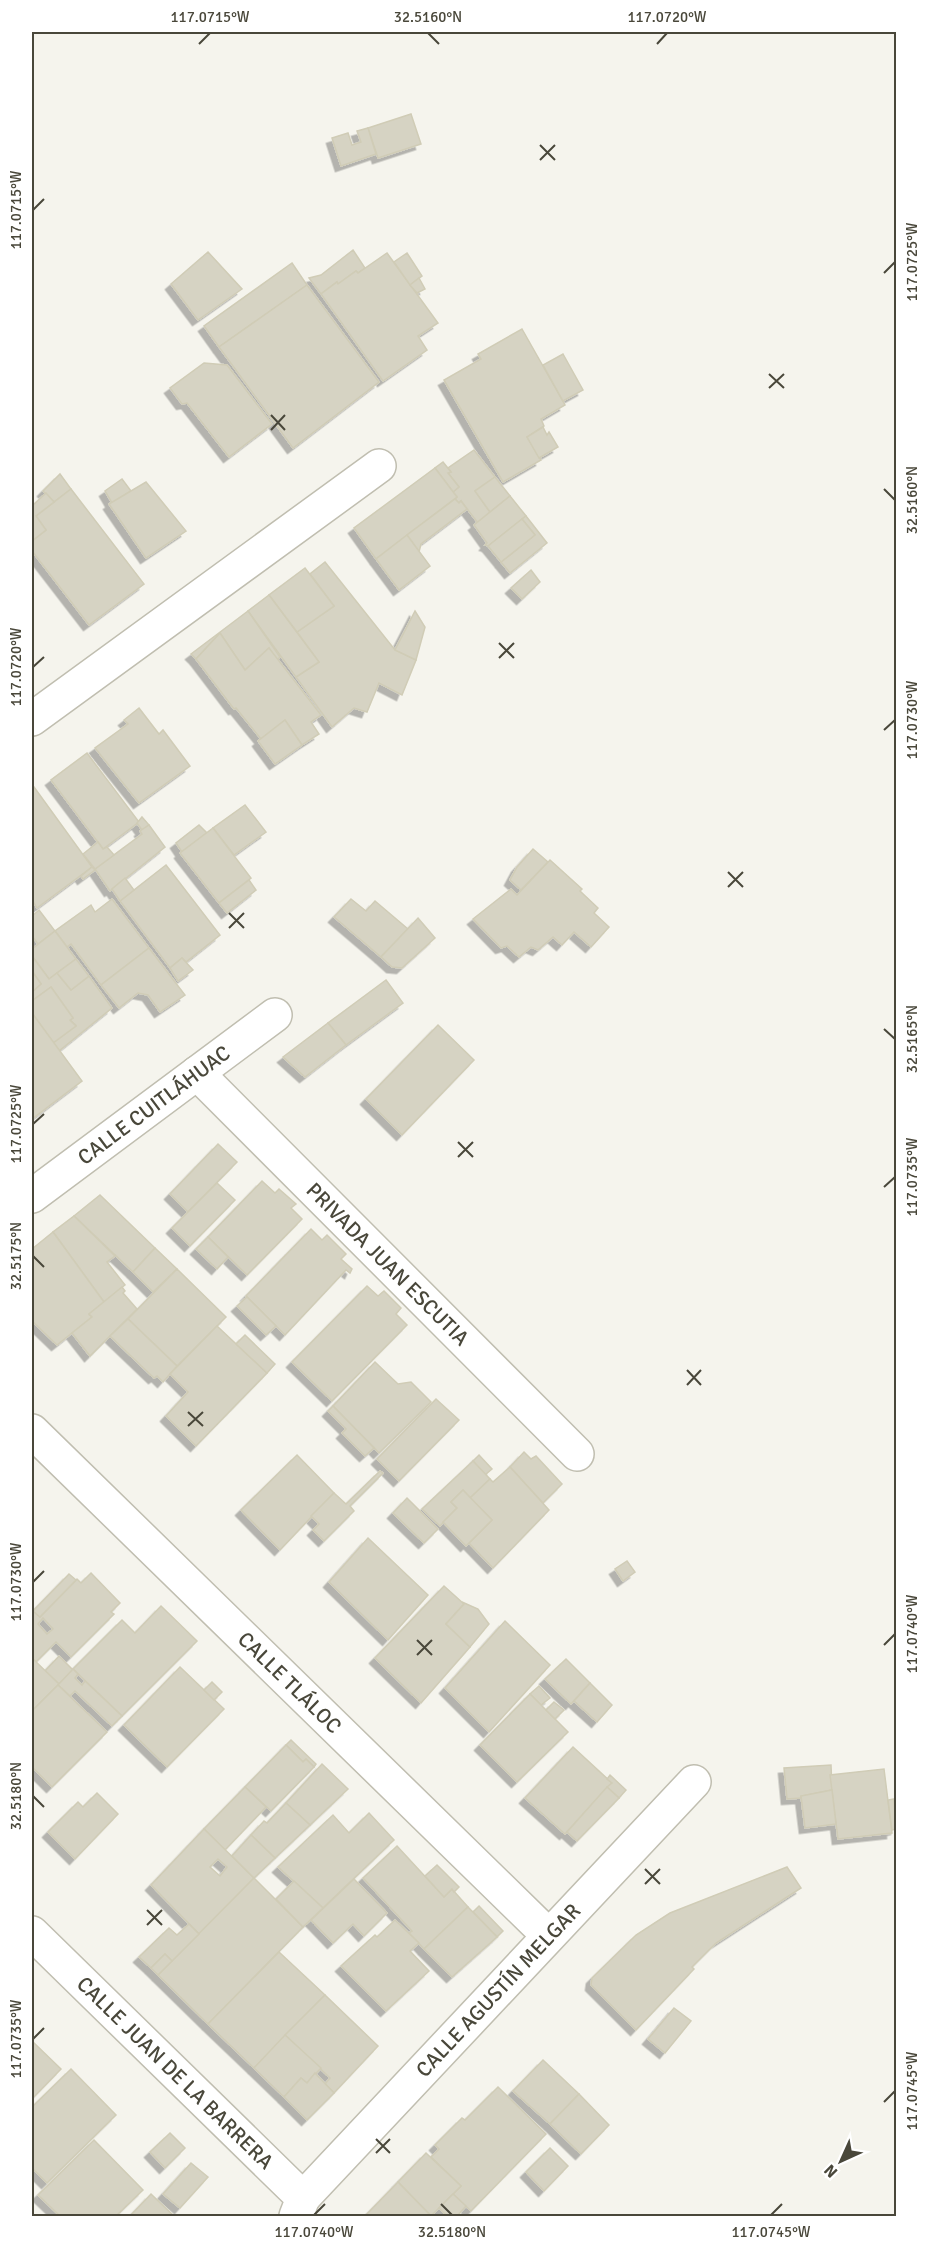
<svg xmlns="http://www.w3.org/2000/svg" width="928" height="2248" viewBox="0 0 928 2248" font-family="Signika,sans-serif">
	<style>
		.building { fill: #d6d3c3; stroke: #d0ccb6; stroke-width: 1.5; fill-rule: evenodd; filter: url(#shadow) }
		.lines { fill: none; stroke-linecap: round; stroke-linejoin: round }
		.street-casing { stroke: #c0beb0; stroke-width: 36 }
		.street { stroke: #fff; stroke-width: 33 }
		.ticks { fill: none; stroke: #49473a; stroke-width: 2 }
		.labels { text-anchor: middle; stroke-width: 5; stroke-linejoin: round; paint-order: stroke }
		.street-label { font-size: 21px; fill: #49473a; stroke: #fff }
		.neatline { fill: none; stroke: #49473a; stroke-width: 2 }
		.ticks-label { font-size: 15px; text-anchor: middle; fill: #49473a }
	</style>
	<defs>
		<filter id="shadow"><feDropShadow dx="-5.5" dy="5.5" stdDeviation="0" flood-color="#0004"/></filter>
	</defs>
	<rect width="100%" height="100%" fill="#f5f4ed"/>
	<g class="building">
		<polygon points="411,114 421,144 378,158 368,128"/>
		<polygon points="368,128 376,154 341,166 332,138 348,133 352,145 361,142 357,131"/>
		<polygon points="353,250 365,268 358,273 356,271 338,284 337,282 321,294 309,278 321,275"/>
		<polygon points="208,252 242,289 198,320 171,284"/>
		<polygon points="387,253 438,323 418,336 427,350 383,381 321,294 337,282 338,284 356,271 358,273"/>
		<polygon points="407,253 422,276 410,285 394,262"/>
		<polygon points="292,263 307,285 219,347 204,326"/>
		<polygon points="419,278 425,289 417,293 410,285"/>
		<polygon points="307,285 379,382 293,448 219,347"/>
		<polygon points="522,329 565,405 541,419 544,426 527,437 541,460 503,482 444,380 481,359 478,354"/>
		<polygon points="563,354 583,390 563,401 543,365"/>
		<polygon points="204,363 227,365 272,424 229,457 187,403 182,404 170,388"/>
		<polygon points="543,427 547,435 549,432 558,447 539,458 527,437"/>
		<polygon points="474,450 495,477 475,491 490,512 478,523 461,501 459,503 455,499 457,497 453,492 459,487 448,473 451,472 448,468"/>
		<polygon points="443,462 451,472 448,473 459,487 453,492 435,468"/>
		<polygon points="435,468 457,497 376,559 354,528"/>
		<polygon points="60,474 71,489 54,502 43,491"/>
		<polygon points="495,477 510,496 490,512 475,491"/>
		<polygon points="122,479 131,491 112,503 105,491"/>
		<polygon points="146,482 186,531 146,558 109,504"/>
		<polygon points="71,489 144,584 89,625 32,551 32,541 46,530 36,516"/>
		<polygon points="46,493 54,502 36,516 46,530 32,541 32,506"/>
		<polygon points="510,496 526,516 488,546 485,545 487,543 474,525"/>
		<polygon points="455,499 459,503 461,501 467,509 421,544 419,552 407,535"/>
		<polygon points="526,516 547,543 510,573 501,562 535,535 522,519"/>
		<polygon points="522,519 535,535 501,562 488,546"/>
		<polygon points="407,535 430,566 399,590 376,559"/>
		<polygon points="325,562 395,650 416,660 402,695 379,683 367,712 354,708 332,727 296,677 319,662 297,632 334,606 310,574"/>
		<polygon points="305,568 334,606 297,632 269,595"/>
		<polygon points="531,570 540,582 522,599 511,588"/>
		<polygon points="269,595 319,662 296,677 248,611"/>
		<polygon points="248,611 280,657 277,660 269,648 245,670 220,633 196,659 191,654"/>
		<polygon points="415,611 425,627 416,660 395,650"/>
		<polygon points="220,633 245,670 269,648 321,715 311,722 319,734 302,745 285,720 261,739 236,708 234,709 196,659"/>
		<polygon points="139,708 159,734 163,730 190,766 139,803 95,748 128,724 124,720"/>
		<polygon points="285,720 302,745 275,764 258,741"/>
		<polygon points="87,753 139,822 103,849 51,780"/>
		<polygon points="34,787 92,867 37,908 32,900 32,790"/>
		<polygon points="245,805 266,832 234,855 213,828"/>
		<polygon points="142,817 149,825 142,830 137,823"/>
		<polygon points="149,825 165,847 110,891 95,869 142,834 140,831"/>
		<polygon points="199,825 207,833 182,852 176,843"/>
		<polygon points="213,828 251,878 219,903 180,853"/>
		<polygon points="98,842 103,849 107,847 114,855 95,869 83,854"/>
		<polygon points="533,849 548,862 521,890 510,880 517,867"/>
		<polygon points="550,860 582,889 580,891 598,908 594,913 609,927 591,947 574,932 562,945 553,937 538,950 531,947 519,957 507,946 501,948 473,919 511,889 517,895"/>
		<polygon points="166,865 220,935 186,962 182,958 170,968 120,901"/>
		<polygon points="92,867 95,870 83,879 81,876"/>
		<polygon points="125,878 134,890 120,901 112,889"/>
		<polygon points="249,880 256,890 227,913 219,903"/>
		<polygon points="112,899 149,948 101,985 71,944 67,947 55,931 91,905 95,912"/>
		<polygon points="351,899 366,911 375,901 408,929 381,957 334,917"/>
		<polygon points="39,910 55,931 38,944 32,936 32,916"/>
		<polygon points="418,918 435,938 402,968 392,967 381,957"/>
		<polygon points="55,931 76,959 49,979 32,956 32,949"/>
		<polygon points="149,948 185,995 160,1012 148,995 138,993 119,1008 101,985"/>
		<polygon points="32,956 49,979 57,973 71,990 89,976 112,1008 59,1051 53,1043 76,1026 70,1020 73,1018 51,987 32,1001 32,992 41,984 32,971"/>
		<polygon points="182,958 193,970 178,981 170,968"/>
		<polygon points="76,959 89,976 71,990 57,973"/>
		<polygon points="32,971 41,984 32,992"/>
		<polygon points="386,980 403,1003 346,1045 328,1023"/>
		<polygon points="51,987 73,1018 70,1020 76,1026 53,1043 32,1013 32,1001"/>
		<polygon points="32,1013 82,1081 32,1119"/>
		<polygon points="328,1023 346,1045 305,1077 283,1057"/>
		<polygon points="438,1025 474,1060 402,1135 366,1099"/>
		<polygon points="218,1144 237,1162 188,1212 170,1194"/>
		<polygon points="262,1181 275,1193 279,1189 296,1204 291,1208 302,1219 247,1275 208,1237"/>
		<polygon points="217,1183 235,1200 190,1246 172,1228"/>
		<polygon points="100,1195 155,1248 133,1272 74,1216"/>
		<polygon points="74,1216 115,1256 107,1262 125,1285 104,1302 53,1232"/>
		<polygon points="311,1229 322,1240 327,1235 346,1254 341,1259 352,1269 350,1273 346,1270 285,1335 246,1296"/>
		<polygon points="53,1232 104,1302 89,1314 92,1317 57,1345 32,1321 32,1249"/>
		<polygon points="208,1237 228,1257 217,1269 196,1249"/>
		<polygon points="155,1248 177,1269 153,1292 133,1272"/>
		<polygon points="177,1269 226,1317 177,1366 128,1319"/>
		<polygon points="367,1286 378,1296 384,1291 401,1308 396,1314 407,1325 332,1401 292,1362"/>
		<polygon points="122,1287 125,1291 123,1293 137,1309 90,1356 72,1333 92,1317 89,1314"/>
		<polygon points="247,1297 276,1326 266,1335 237,1306"/>
		<polygon points="128,1319 177,1366 163,1382 157,1376 154,1378 110,1336"/>
		<polygon points="217,1326 267,1373 196,1446 166,1416 188,1392 170,1374"/>
		<polygon points="245,1335 275,1364 267,1373 236,1344"/>
		<polygon points="375,1362 398,1384 411,1382 431,1402 379,1453 333,1406"/>
		<polygon points="436,1399 459,1420 399,1481 377,1459"/>
		<polygon points="333,1406 374,1448 365,1456 342,1433 346,1429 328,1411"/>
		<polygon points="524,1452 531,1459 536,1456 562,1484 543,1503 510,1467"/>
		<polygon points="297,1455 334,1493 280,1550 241,1510"/>
		<polygon points="479,1455 492,1469 485,1475 473,1461"/>
		<polygon points="473,1461 490,1479 470,1498 463,1490 451,1502 457,1508 440,1526 422,1509"/>
		<polygon points="510,1467 549,1510 493,1568 469,1543 492,1520 470,1498 490,1479 493,1482"/>
		<polygon points="380,1471 383,1473 350,1506 354,1511 324,1541 313,1530 319,1524 311,1516 334,1493 346,1504"/>
		<polygon points="463,1490 492,1520 466,1546 443,1522 457,1508 451,1502"/>
		<polygon points="407,1498 438,1529 424,1543 393,1513"/>
		<polygon points="368,1538 428,1595 388,1640 329,1582"/>
		<polygon points="627,1561 635,1572 623,1581 615,1569"/>
		<path d="M91,1573L120,1603L111,1612L114,1614L71,1657L56,1642L36,1662L32,1658V1612L33,1611L40,1617L77,1579L81,1583ZM43,1618L53,1629L47,1634L38,1624Z"/>
		<polygon points="69,1574 76,1580 40,1617 33,1611"/>
		<polygon points="444,1586 464,1604 446,1624 470,1647 421,1703 375,1658"/>
		<polygon points="462,1602 478,1609 489,1624 470,1647 446,1624 464,1604"/>
		<polygon points="161,1606 197,1641 122,1716 73,1669 122,1620 135,1633"/>
		<polygon points="505,1621 550,1665 489,1732 445,1688"/>
		<polygon points="59,1656 73,1670 59,1684 45,1671"/>
		<polygon points="32,1658 59,1684 32,1711"/>
		<polygon points="566,1659 590,1683 571,1704 545,1679"/>
		<polygon points="180,1667 224,1709 167,1767 124,1725"/>
		<polygon points="73,1669 78,1674 75,1678 82,1685 85,1681 122,1716 112,1726 75,1691 70,1696 58,1685"/>
		<polygon points="212,1682 222,1692 214,1700 204,1690"/>
		<polygon points="590,1683 612,1705 597,1722 574,1701"/>
		<polygon points="58,1685 107,1732 52,1787 32,1767 32,1711"/>
		<polygon points="539,1686 550,1698 541,1705 530,1694"/>
		<polygon points="530,1694 568,1732 517,1782 480,1745"/>
		<polygon points="554,1702 564,1710 555,1719 546,1710"/>
		<polygon points="291,1740 316,1764 314,1767 306,1759 303,1762 286,1745"/>
		<polygon points="286,1745 303,1762 306,1759 314,1767 271,1811 245,1787"/>
		<polygon points="573,1747 612,1783 565,1834 525,1798"/>
		<polygon points="322,1764 348,1789 310,1825 286,1803"/>
		<polygon points="831,1765 832,1790 801,1796 801,1798 787,1799 784,1768"/>
		<polygon points="884,1769 892,1833 838,1839 830,1775"/>
		<polygon points="610,1775 626,1790 619,1798 607,1787 612,1783 607,1779"/>
		<polygon points="245,1787 266,1807 225,1850 204,1829"/>
		<polygon points="607,1787 619,1798 577,1841 567,1832"/>
		<polygon points="832,1790 836,1824 805,1828 801,1796"/>
		<polygon points="97,1793 118,1814 75,1859 48,1832 78,1802 83,1807"/>
		<polygon points="894,1799 896,1829 892,1830 888,1800"/>
		<polygon points="286,1803 310,1825 275,1858 251,1835 264,1821 267,1823"/>
		<polygon points="369,1813 394,1840 323,1908 278,1867 333,1815 349,1833"/>
		<path d="M204,1829L254,1878L199,1934L151,1885ZM218,1859L227,1867L220,1876L210,1867Z"/>
		<polygon points="251,1835 275,1858 254,1878 232,1856"/>
		<polygon points="397,1846 444,1897 452,1889 468,1907 424,1949 409,1933 412,1931 363,1878"/>
		<polygon points="437,1865 459,1887 454,1892 452,1889 444,1897 425,1876"/>
		<polygon points="787,1867 801,1888 716,1943 692,1967 694,1969 636,2030 591,1985 592,1978 636,1935 670,1913"/>
		<polygon points="254,1878 303,1927 208,2024 158,1975"/>
		<polygon points="354,1879 387,1913 364,1936 353,1924 333,1943 311,1920"/>
		<polygon points="294,1881 323,1908 303,1927 276,1899"/>
		<polygon points="479,1906 503,1931 497,1937 473,1912"/>
		<polygon points="468,1907 497,1937 452,1977 424,1949"/>
		<polygon points="395,1920 419,1943 410,1951 429,1971 386,2011 341,1966 375,1935 377,1937"/>
		<polygon points="189,1924 199,1934 172,1961 165,1954 151,1968 139,1957 169,1928 177,1935"/>
		<polygon points="279,1952 325,1995 254,2068 208,2024"/>
		<polygon points="165,1954 172,1961 158,1975 151,1968"/>
		<polygon points="325,1995 378,2046 334,2093 325,2084 330,2078 285,2035"/>
		<polygon points="674,2008 691,2021 665,2053 648,2039"/>
		<polygon points="285,2035 321,2068 307,2083 301,2078 284,2097 254,2068"/>
		<polygon points="32,2041 61,2069 32,2099"/>
		<polygon points="543,2060 579,2094 550,2124 513,2091"/>
		<polygon points="71,2069 116,2115 47,2183 32,2168 32,2107"/>
		<polygon points="315,2073 334,2093 307,2120 284,2097 301,2078 307,2083"/>
		<polygon points="498,2087 546,2134 471,2211 453,2194 461,2186 431,2157 439,2149 435,2145 462,2118 465,2120"/>
		<polygon points="579,2094 609,2125 581,2154 550,2124"/>
		<polygon points="170,2133 185,2148 165,2168 150,2152"/>
		<polygon points="94,2140 143,2190 116,2216 60,2216 38,2195"/>
		<polygon points="550,2148 568,2166 544,2191 526,2172"/>
		<polygon points="426,2153 461,2186 431,2216 398,2182"/>
		<polygon points="191,2163 208,2177 180,2208 163,2194"/>
		<polygon points="398,2182 431,2216 432,2216 365,2216"/>
		<polygon points="151,2194 174,2216 130,2216"/>
		<polygon points="453,2194 466,2206 457,2216 447,2216 439,2208"/>
	</g>
	<g class="lines">
		<defs>
			<g id="street">
				<polyline points="32,719 379,466"/>
				<path id="s1" d="M197,1073L577,1454"/>
				<path id="s2" d="M32,1196L275,1015"/>
				<path id="s3" d="M32,1431L548,1935"/>
				<path id="s4" d="M32,1933L303,2198L296,2216"/>
				<path id="s5" d="M303,2198L694,1782"/>
			</g>
		</defs>
		<use href="#street" class="street-casing"/>
		<use href="#street" class="street"/>
	</g>
	<path class="ticks" d="M428,33L439,44M199,44L210,33M657,44L667,33M540,145L555,160M540,160L555,145M33,210L44,199M884,273L895,262M769,374L784,388M769,388L784,374M271,415L285,430M271,430L285,415M884,489L895,500M499,643L514,658M499,658L514,643M33,667L44,657M884,730L895,720M728,872L743,887M728,887L743,872M229,913L244,928M229,928L244,913M884,1029L895,1039M33,1124L44,1114M458,1142L473,1157M458,1157L473,1142M884,1187L895,1177M33,1256L44,1267M687,1370L701,1385M687,1385L701,1370M188,1412L203,1426M188,1426L203,1412M33,1582L44,1571M417,1640L432,1655M884,1645L895,1634M417,1655L432,1640M33,1796L44,1807M645,1869L660,1884M645,1884L660,1869M147,1910L162,1925M147,1925L162,1910M33,2039L44,2028M884,2102L895,2091M376,2139L390,2153M376,2153L390,2139M441,2204L452,2215M314,2215L325,2204M771,2215L782,2204"/>
	<g class="labels">
		<g class="street-label">
			<text dy="7" stroke="none"><textPath href="#s2" startOffset="152">CALLE CUITLÁHUAC</textPath></text>
			<text dy="7" stroke="none"><textPath href="#s1" startOffset="270">PRIVADA JUAN ESCUTIA</textPath></text>
			<text dy="7" stroke="none"><textPath href="#s3" startOffset="360">CALLE TLÁLOC</textPath></text>
			<text dy="7" stroke="none"><textPath href="#s5" startOffset="285">CALLE AGUSTÍN MELGAR</textPath></text>
			<text dy="7" stroke="none"><textPath href="#s4" startOffset="200">CALLE JUAN DE LA BARRERA</textPath></text>
		</g>
	</g>
	<rect width="928" height="2248" fill="none" stroke="#ffffff" stroke-width="66"/>
	<g transform="translate(841 2161) rotate(225)" stroke="#ffffff" stroke-width="4.5" paint-order="stroke">
	<path d="M0-4.5L10 22L0 15L-10 22Z" fill="#49473a"/>
	<text y="-9" font-size="16" font-weight="bold" text-anchor="middle" fill="#49473a">N</text>
	</g>
	<rect x="33" y="33" width="862" height="2182" class="neatline"/>
	<g class="ticks-label">
		<text x="210" y="22">117.0715°W</text>
		<text x="428" y="22">32.5160°N</text>
		<text x="667" y="22">117.0720°W</text>
		<text transform="translate(16 210) rotate(-90)" y="5">117.0715°W</text>
		<text transform="translate(912 262) rotate(-90)" y="5">117.0725°W</text>
		<text transform="translate(912 500) rotate(-90)" y="5">32.5160°N</text>
		<text transform="translate(16 667) rotate(-90)" y="5">117.0720°W</text>
		<text transform="translate(912 720) rotate(-90)" y="5">117.0730°W</text>
		<text transform="translate(912 1039) rotate(-90)" y="5">32.5165°N</text>
		<text transform="translate(16 1124) rotate(-90)" y="5">117.0725°W</text>
		<text transform="translate(912 1177) rotate(-90)" y="5">117.0735°W</text>
		<text transform="translate(16 1256) rotate(-90)" y="5">32.5175°N</text>
		<text transform="translate(16 1582) rotate(-90)" y="5">117.0730°W</text>
		<text transform="translate(912 1634) rotate(-90)" y="5">117.0740°W</text>
		<text transform="translate(16 1796) rotate(-90)" y="5">32.5180°N</text>
		<text transform="translate(16 2039) rotate(-90)" y="5">117.0735°W</text>
		<text transform="translate(912 2091) rotate(-90)" y="5">117.0745°W</text>
		<text x="314" y="2237">117.0740°W</text>
		<text x="452" y="2237">32.5180°N</text>
		<text x="771" y="2237">117.0745°W</text>
	</g>
</svg>
